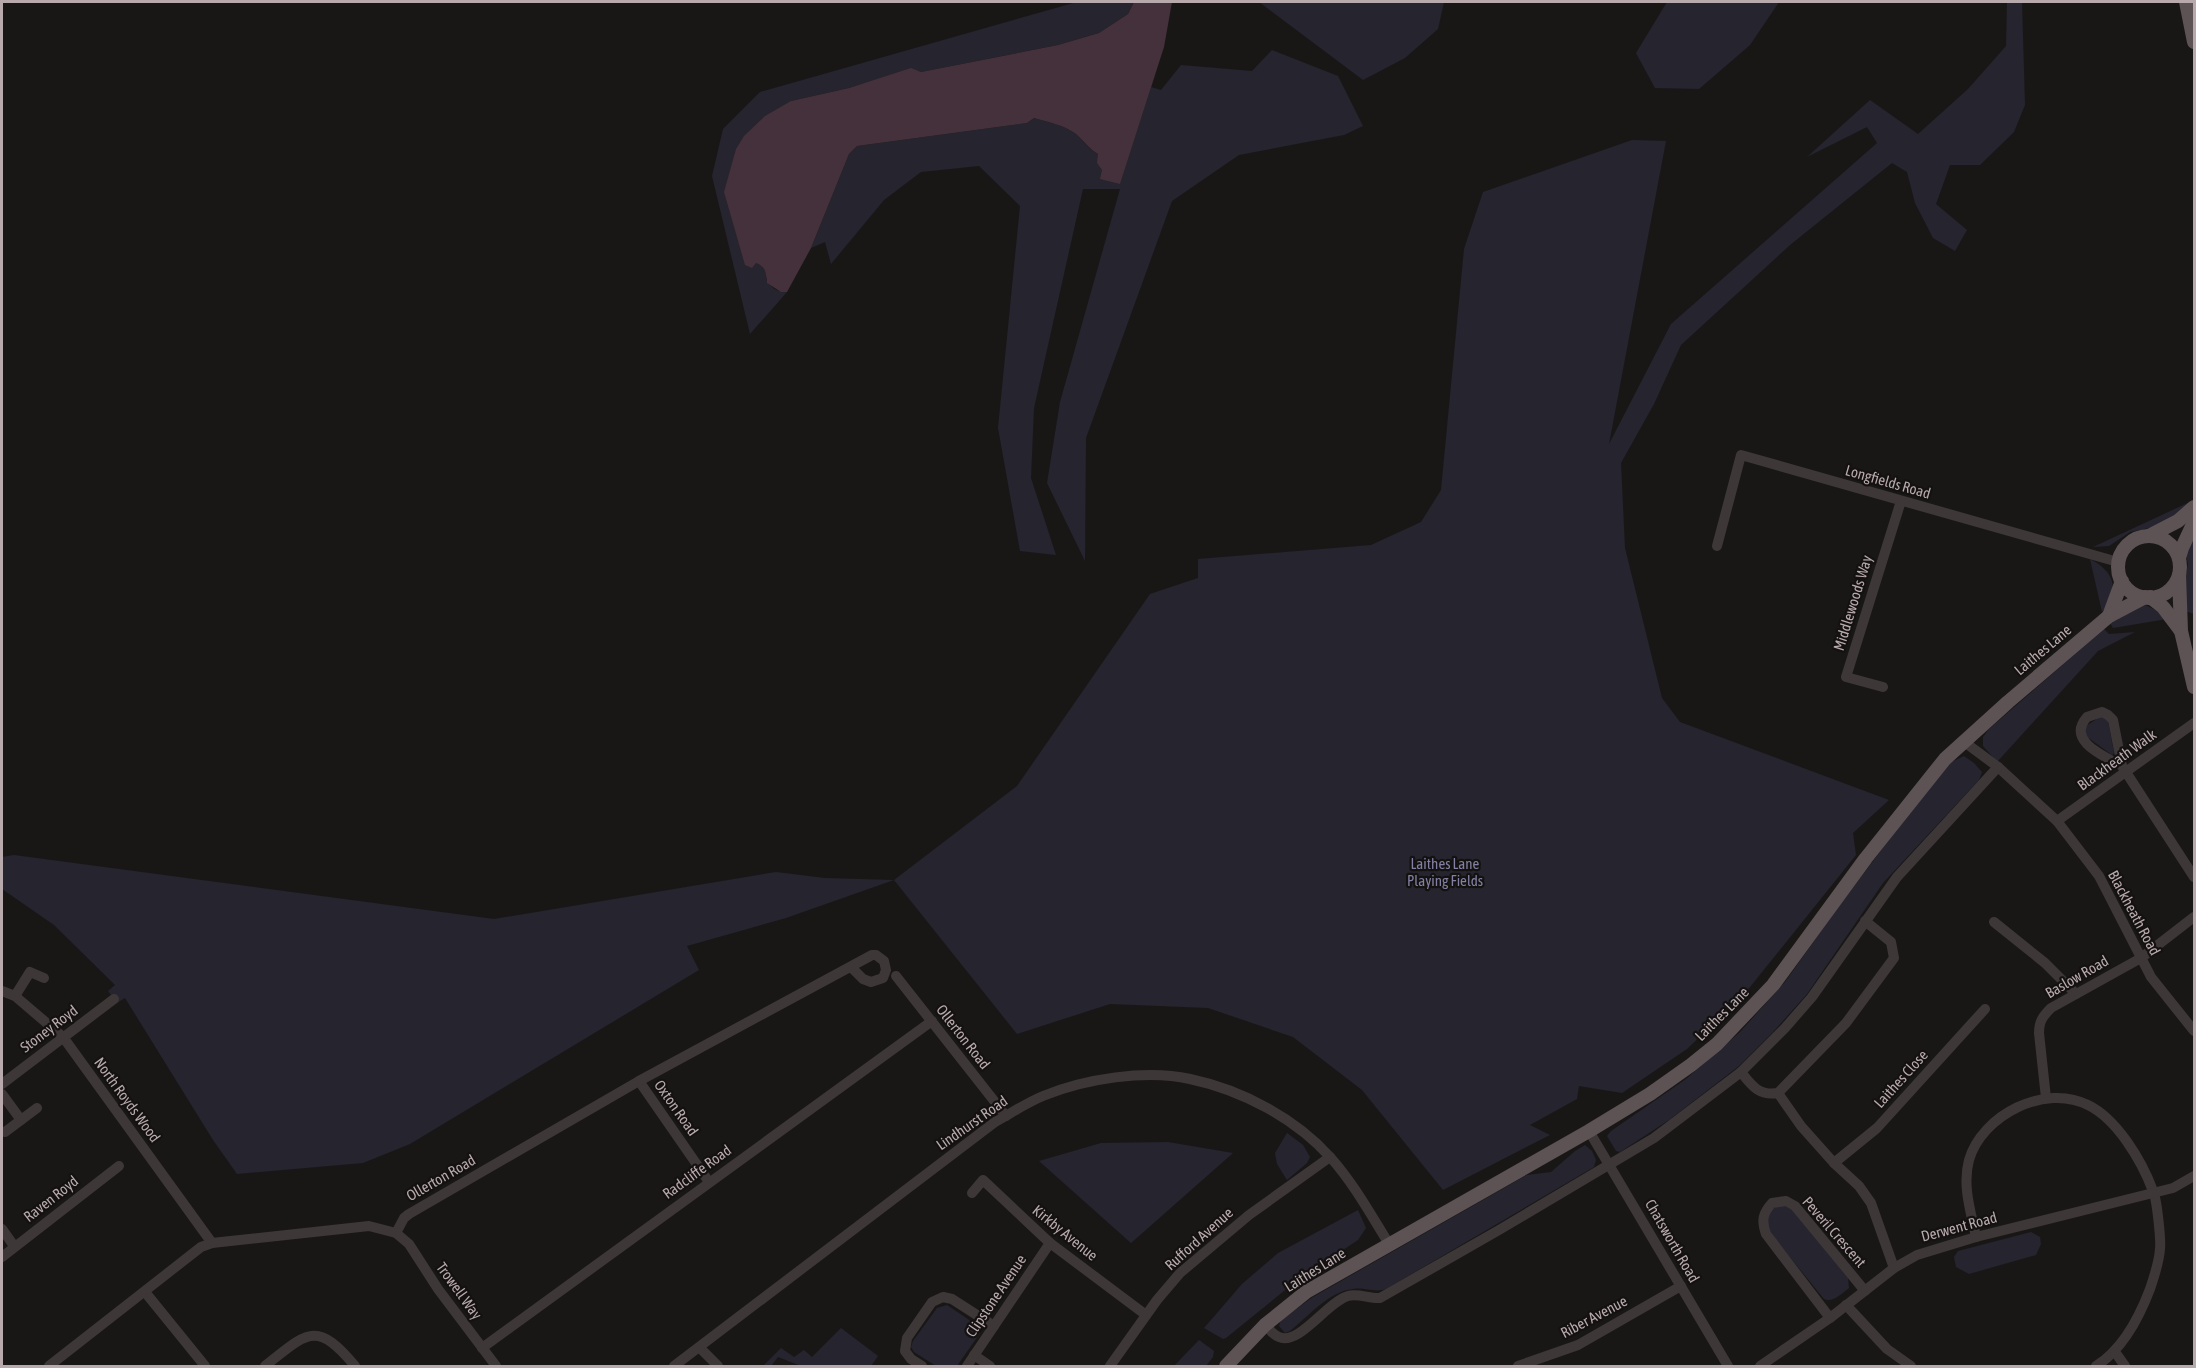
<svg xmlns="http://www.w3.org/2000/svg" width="2196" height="1368" viewBox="0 0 2196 1368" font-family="'Asap Condensed',sans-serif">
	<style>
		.green { fill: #26242e }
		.water { fill: #44313b }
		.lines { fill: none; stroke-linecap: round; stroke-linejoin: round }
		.minor { stroke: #3e3738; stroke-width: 10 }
		.major { stroke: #5d5355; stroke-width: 14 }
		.labels { text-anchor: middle; stroke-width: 4.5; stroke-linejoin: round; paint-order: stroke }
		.street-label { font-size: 15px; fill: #b8a9ad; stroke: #141211 }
		.park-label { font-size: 15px; fill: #8380a3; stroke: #141211 }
	</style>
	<rect width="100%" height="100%" fill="#191716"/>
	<g class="green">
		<path d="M1077,2H1134L1128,14L1099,33L1058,45L921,72L911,69L849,88L791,101L756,263L762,266L767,274L766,280C772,288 776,292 787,292L750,334L712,176L723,129L760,92Z"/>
		<polygon points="1259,2 1444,2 1438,29 1405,58 1363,80"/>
		<polygon points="1667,2 1779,2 1750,45 1699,89 1655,88 1636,53"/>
		<polygon points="2007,2 2022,2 2025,105 2014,132 1980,165 1950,165 1936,204 1967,230 1955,251 1933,238 1915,203 1907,172 1892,163 1790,245 1681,345 1654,404 1621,463 1625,548 1662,698 1680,722 1889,800 1853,833 1856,855 1746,992 1687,1049 1622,1093 1579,1086 1577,1099 1530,1125 1550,1135 1443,1190 1362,1090 1293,1037 1208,1008 1110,1004 1017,1034 894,880 786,918 687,946 699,970 410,1144 363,1163 237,1174 213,1140 125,998 117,1003 108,991 115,985 54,925 2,889 2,857 14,855 494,919 776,872 825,878 894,880 1017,786 1150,594 1198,578 1198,559 1371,545 1421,522 1441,490 1464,249 1483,192 1632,140 1666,141 1609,444 1671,324 1877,143 1867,127 1807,157 1870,100 1918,134 1968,89 2006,46"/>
		<path d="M1272,50L1338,76L1363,126L1344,135L1239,155L1172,201L1086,438L1085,561L1047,483L1060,402L1120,189H1083L1034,408L1031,478L1056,555L1020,551L998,428L1020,206L979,166L921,172L884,200L831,264L825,242L811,248L849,154L857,146L1027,123L1034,118C1048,122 1064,125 1076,134C1084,141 1088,149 1098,154L1102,170L1120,183L1151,87L1161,90L1181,65L1252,71Z"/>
		<polygon points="2194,500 2186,510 2154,527 2130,532 2109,546 2093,547"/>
		<polygon points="2194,530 2194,614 2185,611 2185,581 2188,564 2185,550"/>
		<path d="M2090,559C2115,572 2120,590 2102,612Z"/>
		<polygon points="2145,605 2162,613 2167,619 2113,628 2110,623 2137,606"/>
		<polygon points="2104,629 2109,634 2135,632 2098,651 1997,762 1983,746 1983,737 1989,729"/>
		<polygon points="2100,717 2104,717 2108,721 2114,753 2112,755 2086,736 2086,726"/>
		<polygon points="1964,756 1974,763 1982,772 1979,780 1883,883 1807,994 1773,1032 1739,1066 1669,1120 1620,1152 1616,1151 1607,1136 1611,1131 1686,1079 1740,1032 1785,982 1836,910 1904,820 1951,762"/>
		<polygon points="1287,1133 1303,1145 1310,1157 1307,1163 1287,1180 1277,1164 1275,1153"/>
		<polygon points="1168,1142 1233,1153 1131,1243 1039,1161 1101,1143"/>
		<path d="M1585,1145L1592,1151L1596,1160L1594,1167L1386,1289C1374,1293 1365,1287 1353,1289C1329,1291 1308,1317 1290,1331L1285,1333L1279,1326L1281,1320L1313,1297L1527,1175L1551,1172L1575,1151Z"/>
		<path d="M1779,1205L1785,1206L1793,1210L1848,1278L1849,1288C1841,1294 1833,1303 1824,1299L1771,1234C1765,1223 1767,1211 1779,1205Z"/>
		<polygon points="1358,1210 1366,1228 1358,1240 1295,1282 1226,1338 1223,1339 1204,1328 1242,1284 1278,1253"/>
		<polygon points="2031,1232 2040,1237 2041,1244 2036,1255 1969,1274 1956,1267 1954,1257 1958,1251"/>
		<polygon points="947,1305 981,1328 980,1333 957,1366 936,1366 914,1352 911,1347 913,1341 937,1308"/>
		<polygon points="841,1328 878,1356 871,1366 801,1366 778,1357 771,1366 763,1366 781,1348 794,1357 804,1350 812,1357"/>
		<polygon points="1199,1340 1214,1351 1213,1357 1206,1366 1174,1366"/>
	</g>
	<path class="water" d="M1134,2H1172L1164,47L1120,184L1100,179L1102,170L1097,163L1098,154C1089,149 1084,141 1076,134C1064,125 1048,122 1034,118L1027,123L857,146L849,154L811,248L787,292H781L767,283C766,273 766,267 756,263L752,268L745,265L724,192L736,149L744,136L765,116L791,101L849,88L911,68L921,72L1058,45L1099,33L1128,14Z"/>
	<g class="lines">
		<g class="minor">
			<polyline points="1717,546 1741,455 2118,562"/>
			<polyline points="1883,687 1846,677 1901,501"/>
			<polyline points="1963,741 1998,767 2057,821 2099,876 2151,977 2194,1031"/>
			<path d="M2122,766C2104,756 2066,741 2087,717L2102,712L2108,715L2113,720L2122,766L2194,877"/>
			<polyline points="2057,821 2194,723"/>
			<polyline points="1994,922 2045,963 2076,994"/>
			<polyline points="896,976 1006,1116"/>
			<polyline points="2,991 15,996 63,1037 212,1243"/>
			<polyline points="15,996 30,972 44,978"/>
			<path d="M1741,1072C1752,1086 1759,1096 1778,1093L1846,1023L1894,958L1891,942L1865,921"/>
			<polyline points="639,1081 709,1182"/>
			<polyline points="2,1084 114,999"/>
			<polyline points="1778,1093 1801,1126 1834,1163 1859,1186 1871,1203 1894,1268"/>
			<polyline points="2,1094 21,1120"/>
			<path d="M2046,1098L2039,1033C2039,1021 2043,1016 2051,1008L2141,958L2194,917"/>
			<polyline points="1589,1131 1728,1366"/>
			<polyline points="5,1132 37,1108"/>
			<polyline points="1834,1163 1877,1128 1985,1009"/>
			<polyline points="972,1193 983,1180 1050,1243 1146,1315"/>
			<polyline points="2,1229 14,1246"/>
			<polyline points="396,1233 404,1218 409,1214 639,1081 872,955 876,955 884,961 886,970 883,978 871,982 863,979 851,967"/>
			<path d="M1976,1237C1971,1212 1962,1186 1969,1160C1982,1115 2045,1083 2088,1105C2117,1119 2142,1161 2153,1191C2157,1199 2161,1240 2160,1249C2159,1263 2154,1277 2150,1289C2139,1318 2122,1350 2096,1366"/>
			<polyline points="2,1257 119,1166"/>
			<polyline points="145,1292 205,1366"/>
			<polyline points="1846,1305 1887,1349 1911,1366"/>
			<path d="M1830,1318L1766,1234C1761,1220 1763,1213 1772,1203L1786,1201L1795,1206L1865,1291"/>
			<path d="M1265,1325C1269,1329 1273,1335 1279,1337C1299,1346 1327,1302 1348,1296C1358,1293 1370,1299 1380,1298L1499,1230L1654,1138L1741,1072L1785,1028L1812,997L1897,877L1998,767"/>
			<polyline points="482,1348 932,1021"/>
			<polyline points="700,1348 718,1366"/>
			<polyline points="2115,1352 2125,1366"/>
			<polyline points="974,1355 990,1366"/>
			<polyline points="49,1366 201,1247 212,1243 369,1226 396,1233 409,1244 438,1289 496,1366"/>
			<path d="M265,1366C307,1333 316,1319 355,1366"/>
			<path d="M674,1366L995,1122C1010,1114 1026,1103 1043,1096C1084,1079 1146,1069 1190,1079C1242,1090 1295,1118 1331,1158C1354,1184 1371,1215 1389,1244"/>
			<polyline points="922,1366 911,1359 905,1351 907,1338 932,1302 943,1297 952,1299 994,1326"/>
			<polyline points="967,1366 1050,1243"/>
			<polyline points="1110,1366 1157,1300 1180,1273 1249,1215 1330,1157"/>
			<polyline points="1518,1366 1578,1345 1681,1286"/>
			<polyline points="1760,1366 1830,1318 1894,1268 1917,1255 1976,1237 2173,1188 2194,1176"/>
		</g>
		<g class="major">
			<polyline points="2186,2 2194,42"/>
			<polyline points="2149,536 2178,521 2194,507"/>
			<circle cx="2149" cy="567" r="31"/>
			<polyline points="2179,558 2182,548 2194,522"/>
			<polyline points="2179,575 2181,631 2194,687"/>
			<polyline points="2150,597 2163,607 2181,631"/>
			<polyline points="2109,616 2122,581"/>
			<polyline points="1226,1366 1265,1325 1306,1292 1589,1131 1650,1094 1691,1065 1717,1044 1773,985 1866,858 1945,759 2008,702 2109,616 2145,597"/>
		</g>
	</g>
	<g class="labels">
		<g class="street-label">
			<text transform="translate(1888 482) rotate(16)" y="5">Longfields Road</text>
			<text transform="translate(1853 603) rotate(-73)" y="5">Middlewoods Way</text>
			<text transform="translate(2043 650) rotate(-40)" y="5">Laithes Lane</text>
			<text transform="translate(2117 760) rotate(-36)" y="5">Blackheath Walk</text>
			<text transform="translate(2134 913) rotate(62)" y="5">Blackheath Road</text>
			<text transform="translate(2077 977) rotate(-30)" y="5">Baslow Road</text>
			<text transform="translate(1722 1014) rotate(-45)" y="5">Laithes Lane</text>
			<text transform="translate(49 1029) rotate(-37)" y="5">Stoney Royd</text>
			<text transform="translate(963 1037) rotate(52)" y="5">Ollerton Road</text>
			<text transform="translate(1901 1079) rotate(-48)" y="5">Laithes Close</text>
			<text transform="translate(127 1100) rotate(54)" y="5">North Royds Wood</text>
			<text transform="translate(676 1108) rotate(55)" y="5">Oxton Road</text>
			<text transform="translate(972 1123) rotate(-35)" y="5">Lindhurst Road</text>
			<text transform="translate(697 1172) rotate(-36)" y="5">Radcliffe Road</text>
			<text transform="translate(441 1178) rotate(-30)" y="5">Ollerton Road</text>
			<text transform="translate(51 1199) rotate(-38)" y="5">Raven Royd</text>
			<text transform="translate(1959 1227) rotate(-15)" y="5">Derwent Road</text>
			<text transform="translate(1834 1232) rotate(49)" y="5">Peveril Crescent</text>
			<text transform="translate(1065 1233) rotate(39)" y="5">Kirkby Avenue</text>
			<text transform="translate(1199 1239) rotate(-42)" y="5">Rufford Avenue</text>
			<text transform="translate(1672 1241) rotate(60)" y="5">Chatsworth Road</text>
			<text transform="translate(1315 1270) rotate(-32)" y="5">Laithes Lane</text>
			<text transform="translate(459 1291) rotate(54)" y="5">Trowell Way</text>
			<text transform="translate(996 1296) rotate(-56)" y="5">Clipstone Avenue</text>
			<text transform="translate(1594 1317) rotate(-28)" y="5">Riber Avenue</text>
		</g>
		<g class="park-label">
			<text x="1445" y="869">Laithes Lane<tspan x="1445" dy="17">Playing Fields</tspan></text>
		</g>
	</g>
	<rect width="2196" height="1368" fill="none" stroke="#b8a9ad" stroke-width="6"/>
</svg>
